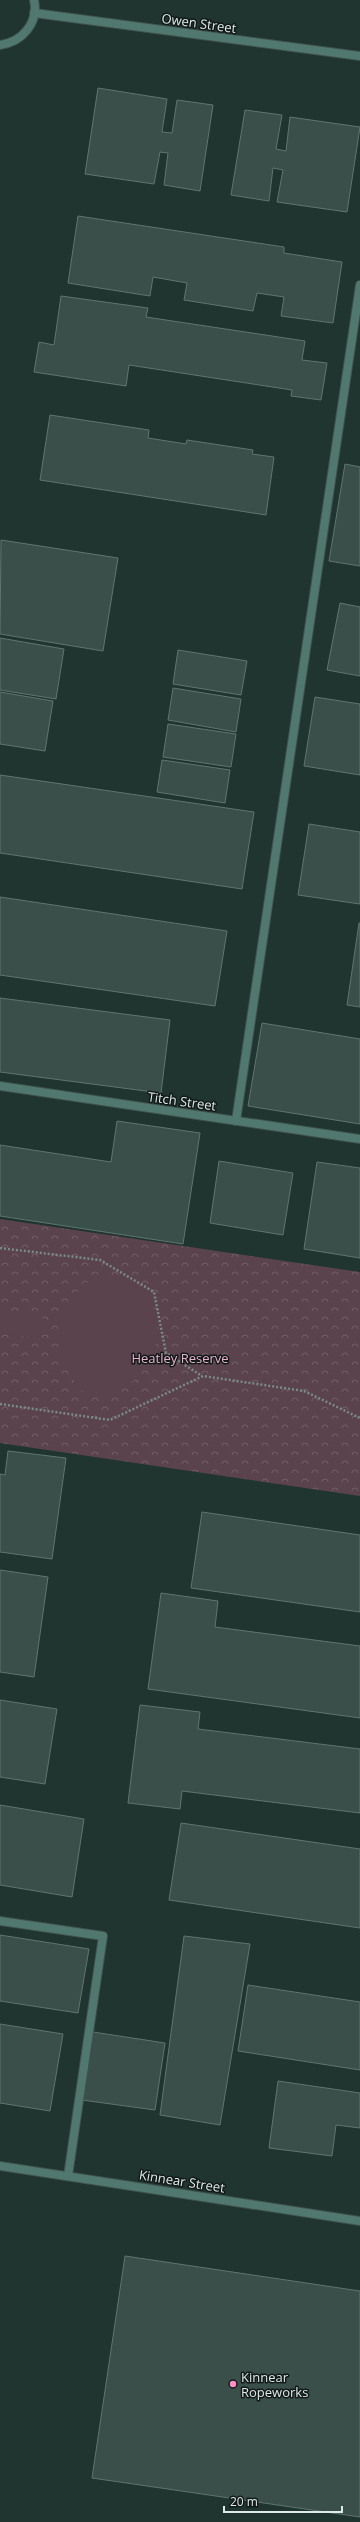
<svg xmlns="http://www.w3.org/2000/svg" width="360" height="2522" viewBox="0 0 360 2522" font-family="'Open Sans',sans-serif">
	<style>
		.park { fill: url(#park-crowns) }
		.garden { fill: #5b434e }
		.building { fill: #3b4f4a; stroke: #5f756f }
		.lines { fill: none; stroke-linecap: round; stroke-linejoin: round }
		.service-casing { stroke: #3f524d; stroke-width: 10 }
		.minor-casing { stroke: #3f524d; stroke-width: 10 }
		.path { stroke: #7a8a86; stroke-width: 2.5; stroke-dasharray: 2 2; stroke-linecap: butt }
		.service { stroke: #51786e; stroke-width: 8 }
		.minor { stroke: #51786e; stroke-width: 8 }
		.poi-dot { fill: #fa8fc6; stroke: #111a18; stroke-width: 1.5 }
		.labels { text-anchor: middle; stroke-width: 3; stroke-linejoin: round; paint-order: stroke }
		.street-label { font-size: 13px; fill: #deeae7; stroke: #111a18 }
		.park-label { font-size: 13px; fill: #eab2cc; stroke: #111a18 }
		.poi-label { font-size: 13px; fill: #deeae7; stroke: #111a18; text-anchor: start }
	</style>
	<defs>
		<pattern id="park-crowns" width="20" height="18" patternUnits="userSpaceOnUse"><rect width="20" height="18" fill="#5b434e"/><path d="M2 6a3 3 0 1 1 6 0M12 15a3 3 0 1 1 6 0" fill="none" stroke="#725e68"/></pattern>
	</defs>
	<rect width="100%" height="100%" fill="#213530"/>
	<polygon class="park" points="0,1219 360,1272 360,1496 0,1443"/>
	<g class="garden">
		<path d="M97,1275C104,1275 113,1274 119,1276C167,1292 170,1357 129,1384C118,1391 100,1393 88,1397C68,1376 55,1354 60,1325C61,1321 61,1314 63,1310C71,1295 84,1285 97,1275Z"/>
		<polygon points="0,1312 43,1318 40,1339 0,1333"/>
	</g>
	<g class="building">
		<polygon points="98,88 167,99 162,132 172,133 177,100 213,105 200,191 164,185 168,153 160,152 154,184 85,174"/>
		<polygon points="245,110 282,115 276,149 286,151 290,117 360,127 347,212 277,202 283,170 273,168 269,201 231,195"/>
		<polygon points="78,216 284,247 284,253 342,262 333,323 281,316 284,297 257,293 253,311 184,300 187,283 153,277 150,296 68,283"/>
		<polygon points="61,296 148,308 146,317 305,341 302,360 327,363 321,400 291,396 292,390 129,365 126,386 34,372 39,342 54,345"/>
		<polygon points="50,415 149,430 148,438 186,444 187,440 253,450 252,454 274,457 266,515 40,480"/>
		<polygon points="345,464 360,467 360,566 329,561"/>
		<polygon points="1,540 118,558 103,651 0,634"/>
		<polygon points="340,603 360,607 360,676 327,670"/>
		<polygon points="0,638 64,649 56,699 0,690"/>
		<polygon points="178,650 247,661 241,695 173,684"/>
		<polygon points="173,688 241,699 236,732 168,720"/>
		<polygon points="0,692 53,701 45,751 0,744"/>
		<polygon points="315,697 360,704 360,775 304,766"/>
		<polygon points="168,724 236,734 231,767 163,757"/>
		<polygon points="162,760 230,770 225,803 157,792"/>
		<polygon points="0,775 254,812 242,889 0,853"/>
		<polygon points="309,824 360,832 360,904 298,895"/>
		<polygon points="0,897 227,931 215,1006 0,975"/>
		<polygon points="359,923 360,923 360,1007 347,1005"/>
		<polygon points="0,998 170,1020 161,1093 0,1072"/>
		<polygon points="262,1023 360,1039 360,1124 248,1106"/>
		<polygon points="117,1121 200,1133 183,1244 0,1216 0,1145 111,1162"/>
		<polygon points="219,1161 293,1173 283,1235 210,1223"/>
		<polygon points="317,1162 360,1168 360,1258 304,1249"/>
		<polygon points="8,1451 66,1458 52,1559 0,1552 0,1474 5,1475"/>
		<polygon points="202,1512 360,1535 360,1612 191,1588"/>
		<polygon points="0,1570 48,1577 34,1677 0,1672"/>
		<polygon points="161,1593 218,1601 215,1627 360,1646 360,1718 148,1689"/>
		<polygon points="0,1700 57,1709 45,1784 0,1777"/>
		<polygon points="140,1705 200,1712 198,1729 360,1749 360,1813 182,1791 180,1809 128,1803"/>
		<polygon points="0,1805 84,1819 72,1897 0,1885"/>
		<polygon points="181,1823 360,1849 360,1928 169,1900"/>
		<polygon points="0,1935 89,1949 78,2013 0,2001"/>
		<polygon points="184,1936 250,1944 220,2125 160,2115"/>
		<polygon points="248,1985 360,2002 360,2070 238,2051"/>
		<polygon points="0,2024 63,2034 50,2111 0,2103"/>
		<polygon points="93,2032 165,2043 155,2110 82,2100"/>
		<polygon points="278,2081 360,2093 360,2128 336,2125 332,2156 269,2148"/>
		<polygon points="125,2256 360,2291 360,2517 92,2478"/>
	</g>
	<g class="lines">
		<defs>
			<g id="service">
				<polyline points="0,1086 360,1139"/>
				<polyline points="236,1121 360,285"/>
				<polyline points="0,1921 103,1936 68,2176"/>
			</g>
			<g id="minor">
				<polyline points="34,13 360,56"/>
				<path d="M0,45C22,42 39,23 34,0"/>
				<polyline points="0,2166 360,2221"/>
			</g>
		</defs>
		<use href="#service" class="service-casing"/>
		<use href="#minor" class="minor-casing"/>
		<g class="path">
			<polyline points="0,1248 100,1260 154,1292 166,1353 202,1376"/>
			<polyline points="0,1404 110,1420 203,1376 304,1391 360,1418"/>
		</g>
		<use href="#service" class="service"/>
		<use href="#minor" class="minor"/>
	</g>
	<circle class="poi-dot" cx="233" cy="2384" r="4"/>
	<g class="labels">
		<g class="street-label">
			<text transform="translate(199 23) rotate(8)" y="5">Owen Street</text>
			<text transform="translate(182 1101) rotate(8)" y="5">Titch Street</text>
			<text transform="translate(182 2181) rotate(9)" y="5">Kinnear Street</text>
		</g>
		<g class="park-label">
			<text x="180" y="1363">Heatley Reserve</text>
		</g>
		<g class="poi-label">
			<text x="241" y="2382">Kinnear<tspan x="241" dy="15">Ropeworks</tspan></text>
		</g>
	</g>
	<path d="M224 2506v6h118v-6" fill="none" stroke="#deeae7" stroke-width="2"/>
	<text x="230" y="2506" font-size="12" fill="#deeae7" stroke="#111a18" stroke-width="3" paint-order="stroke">20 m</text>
</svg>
